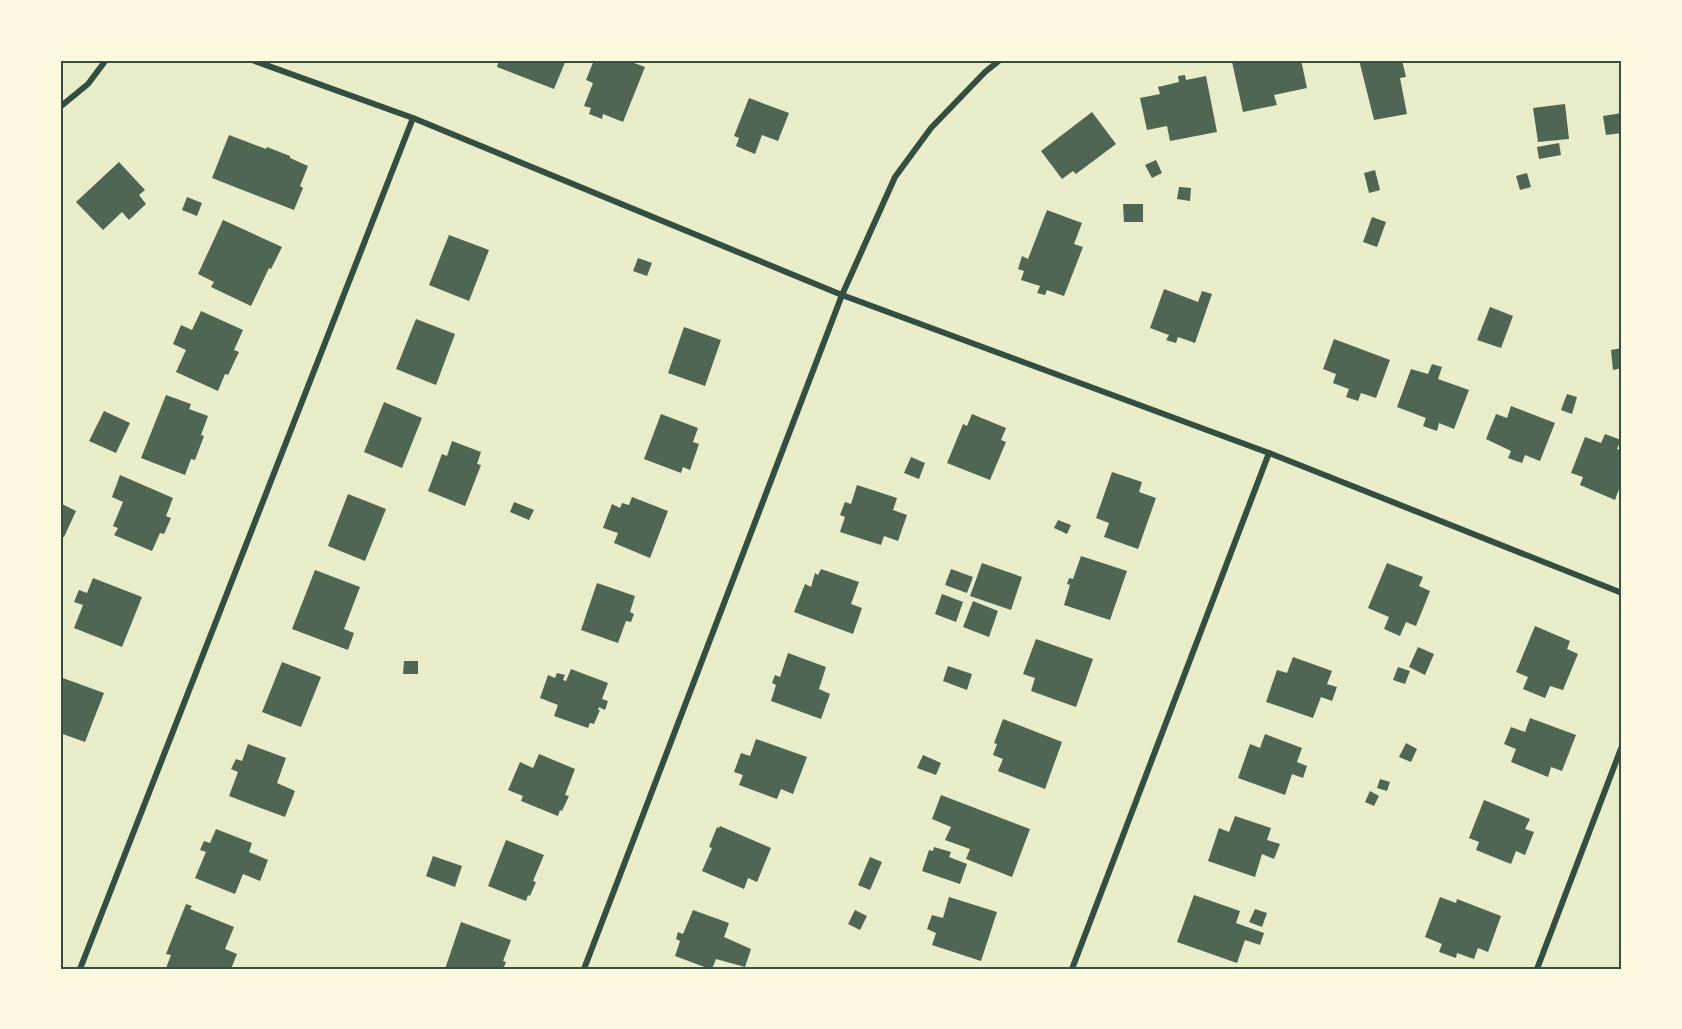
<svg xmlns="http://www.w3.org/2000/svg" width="1682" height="1029" viewBox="0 0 1682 1029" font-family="Commissioner,sans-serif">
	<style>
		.building { fill: #4f6655 }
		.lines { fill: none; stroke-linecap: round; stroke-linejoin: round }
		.minor { stroke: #344e41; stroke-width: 6 }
		.neatline { fill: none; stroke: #344e41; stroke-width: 2 }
	</style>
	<rect width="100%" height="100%" fill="#e9edc9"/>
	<g class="building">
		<polygon points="499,60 566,60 554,89 497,67"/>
		<polygon points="594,60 626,60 645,67 623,122 603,114 602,119 589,114 591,108 584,106 593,83 586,80"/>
		<polygon points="1244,60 1301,60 1307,88 1274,95 1277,105 1243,112 1232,62"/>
		<polygon points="1359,60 1402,60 1406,77 1400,78 1407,114 1374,120"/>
		<polygon points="1185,75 1186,80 1206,76 1217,132 1170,141 1167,126 1147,130 1140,98 1160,94 1158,87 1179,82 1178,76"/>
		<polygon points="749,98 789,113 778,141 762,135 755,154 736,146 739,138 734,136"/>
		<polygon points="1565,104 1569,139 1538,142 1533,108"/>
		<polygon points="1092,112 1116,144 1076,174 1073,171 1062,179 1041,151"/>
		<polygon points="1622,113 1622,133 1606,135 1603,116"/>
		<polygon points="229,135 266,149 267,147 290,156 290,158 308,166 300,186 303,188 294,210 212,178"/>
		<polygon points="1559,143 1561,155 1539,159 1537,147"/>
		<polygon points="1156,160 1162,173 1152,178 1145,165"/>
		<polygon points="119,162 145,190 139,195 146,204 129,220 122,212 103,230 76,202"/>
		<polygon points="1375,170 1380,190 1369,193 1364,173"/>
		<polygon points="1527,173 1531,187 1520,190 1516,176"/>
		<polygon points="1179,187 1191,188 1190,201 1177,199"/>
		<polygon points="187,197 202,203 197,216 182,210"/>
		<polygon points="1123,204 1143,204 1143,222 1124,222"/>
		<polygon points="1047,210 1082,223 1074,244 1083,247 1064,296 1047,290 1045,295 1037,293 1040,286 1021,280 1024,271 1018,269 1022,256 1028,259"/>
		<polygon points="1372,217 1386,222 1377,247 1363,242"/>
		<polygon points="223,220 282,247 271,269 269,268 251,306 211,287 214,282 198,274"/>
		<polygon points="449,235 489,250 469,301 429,285"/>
		<polygon points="638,258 652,263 647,276 633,271"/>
		<polygon points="1164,289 1198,302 1202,291 1212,294 1195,343 1178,337 1176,343 1166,340 1169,335 1150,328"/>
		<polygon points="1490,307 1513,316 1501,348 1477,340"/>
		<polygon points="201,311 243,330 234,350 239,352 228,375 225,374 218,391 176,372 186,350 173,344 181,325 192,330"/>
		<polygon points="416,319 455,334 436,385 396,369"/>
		<polygon points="684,327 721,340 705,386 668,373"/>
		<polygon points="1334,339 1390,360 1376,398 1361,393 1358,401 1346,397 1349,389 1333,383 1336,374 1323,369"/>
		<polygon points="1622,348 1622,368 1613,370 1611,350"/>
		<polygon points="1432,364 1442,367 1438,379 1469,390 1454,429 1439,423 1437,431 1423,426 1426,418 1397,407 1411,369 1428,374"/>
		<polygon points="1567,394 1577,397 1572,414 1561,410"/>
		<polygon points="166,395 191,404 189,409 208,416 201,435 204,436 195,460 191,459 185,475 141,458"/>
		<polygon points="384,402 422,418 402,468 364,452"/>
		<polygon points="1511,406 1555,423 1540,461 1525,455 1522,463 1508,458 1511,451 1486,439 1496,414 1507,418"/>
		<polygon points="104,411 130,423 116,453 89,441"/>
		<polygon points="661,414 698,428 693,442 699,444 690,470 683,467 681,473 644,459"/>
		<polygon points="972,414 1006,428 1001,440 1006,442 990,480 947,463 963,424 967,426"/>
		<polygon points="1605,434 1621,440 1617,449 1622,451 1622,481 1615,500 1580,485 1583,477 1571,473 1585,437 1601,443"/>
		<polygon points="452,441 481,452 477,464 481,465 465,506 428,491 442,454 447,456"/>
		<polygon points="911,457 925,463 919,479 904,473"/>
		<polygon points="1112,472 1142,482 1139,492 1156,498 1138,549 1104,537 1109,523 1096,518"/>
		<polygon points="120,475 173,498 166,516 171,518 164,534 160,533 152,551 114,535 118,528 113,526 123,502 112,497"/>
		<polygon points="857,485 897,498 893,510 907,515 898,541 884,536 881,545 840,532 845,517 840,515 845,502 851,504"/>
		<polygon points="348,494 386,509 365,561 328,546"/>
		<polygon points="632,497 668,511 650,558 614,543 618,533 603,528 612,504 620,508 622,503 629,505"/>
		<polygon points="514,502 534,510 529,520 510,512"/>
		<polygon points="60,503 76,511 64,537 60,536"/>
		<polygon points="1058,520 1071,525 1067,534 1054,528"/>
		<polygon points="1081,556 1127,571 1110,620 1064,605 1070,585 1067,584 1069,578 1073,579"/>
		<polygon points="982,563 1022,577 1011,610 970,596"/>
		<polygon points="1387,563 1423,577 1419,586 1430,591 1416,626 1406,622 1400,636 1384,629 1389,617 1368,608"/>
		<polygon points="821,569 859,582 851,604 862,608 853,634 794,612 805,584 811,587 815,573 818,575"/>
		<polygon points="951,569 973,577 967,593 945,585"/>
		<polygon points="315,570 360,587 344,629 354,633 348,650 292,629"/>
		<polygon points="93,578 142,597 122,647 74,628 83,605 74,602 79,590 87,593"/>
		<polygon points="597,583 635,596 630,612 634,614 631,622 626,621 618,643 581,630"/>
		<polygon points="942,594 963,602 956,622 935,614"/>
		<polygon points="973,601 998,611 989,637 963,627"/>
		<polygon points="1535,626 1570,641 1567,649 1578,654 1563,690 1550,686 1545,698 1523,689 1528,677 1516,672"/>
		<polygon points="1036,639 1093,659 1076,707 1031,691 1035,678 1023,674"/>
		<polygon points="1418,647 1434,654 1425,675 1409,667"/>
		<polygon points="788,653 826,667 819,689 830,694 821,719 771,701 776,685 772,683 775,675 780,677"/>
		<polygon points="1293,657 1332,671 1327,684 1337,687 1332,701 1321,697 1313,718 1266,702 1277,670 1287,673"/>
		<polygon points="404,661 418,661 418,674 403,674"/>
		<polygon points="282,662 321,677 301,727 262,712"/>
		<polygon points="948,666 972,674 967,690 943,681"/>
		<polygon points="1398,667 1410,671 1405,684 1393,680"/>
		<polygon points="571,669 608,683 602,699 608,701 605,710 599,707 598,710 600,710 594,724 590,723 588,728 554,716 558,705 540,698 548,675 555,678 557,673 565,675 563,680 566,681"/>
		<polygon points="60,677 104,693 85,742 60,733"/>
		<polygon points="1530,718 1576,735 1562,771 1551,767 1548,777 1511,762 1516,749 1504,744 1511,727 1525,732"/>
		<polygon points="1003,719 1062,742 1045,789 998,771 1003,759 993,755 997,744 994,743"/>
		<polygon points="1265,734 1302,748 1297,762 1307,766 1303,778 1292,774 1285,795 1238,778 1250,744 1260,748"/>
		<polygon points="756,739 807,757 793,794 781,789 777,799 739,785 743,775 734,772 741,753 750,756"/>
		<polygon points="1406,743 1417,749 1411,762 1399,757"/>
		<polygon points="248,744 286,758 277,783 295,791 285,817 229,796 238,772 231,769 236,759 242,761"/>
		<polygon points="539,754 575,769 565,795 569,796 562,811 560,810 558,816 521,801 523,796 508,790 520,762 533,768"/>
		<polygon points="923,755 941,763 936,775 917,768"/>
		<polygon points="1380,779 1390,782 1387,791 1377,788"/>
		<polygon points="1370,791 1379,796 1374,806 1365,802"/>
		<polygon points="941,795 1030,829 1012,877 966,859 970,849 945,840 951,827 932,819"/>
		<polygon points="1484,800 1530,819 1525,829 1534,832 1525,855 1516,851 1511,864 1476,850 1479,842 1469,838"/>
		<polygon points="1235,816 1271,828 1267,840 1280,844 1274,859 1262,854 1255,877 1208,861 1219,828 1229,832"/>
		<polygon points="720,826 771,848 757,882 748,878 744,889 702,871 712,848 709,847 717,827 719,828"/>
		<polygon points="216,829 252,843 249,852 268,860 260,881 243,874 235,894 195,878 206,852 200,850 204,841 210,843"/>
		<polygon points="506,840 544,855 533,881 536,882 530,896 528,895 526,901 488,886"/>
		<polygon points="934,847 951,852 949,857 967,864 960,884 922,871 929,850 933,851"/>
		<polygon points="433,856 462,866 455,887 426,876"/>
		<polygon points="870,857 882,862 870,890 858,885"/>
		<polygon points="1194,895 1240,911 1236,923 1264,933 1260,945 1245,940 1237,963 1177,942"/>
		<polygon points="949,897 997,912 981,961 932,945 936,933 927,929 932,915 943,918"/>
		<polygon points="1440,897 1456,903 1457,899 1501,916 1488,952 1478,948 1474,959 1457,953 1456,958 1439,952 1442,944 1425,937"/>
		<polygon points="186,904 192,906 190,909 234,927 225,949 237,954 231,969 166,968 171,955 166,954"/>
		<polygon points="1255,909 1267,913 1262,927 1249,922"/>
		<polygon points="693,910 729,923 724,937 751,949 745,967 716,959 712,969 710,969 675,956 680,941 676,939 678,932 683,934"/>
		<polygon points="855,910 867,916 860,930 848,924"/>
		<polygon points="461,922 511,940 503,961 506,962 503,969 445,969"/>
	</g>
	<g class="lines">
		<g class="minor">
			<polyline points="252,60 413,118 842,295 1269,453 1622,593"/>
			<polyline points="60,107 88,84 106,60"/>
			<polyline points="80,969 413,118"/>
			<polyline points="584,969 842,295 895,177 931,128 985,72 1000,60"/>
			<polyline points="1072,969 1269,453"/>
			<polyline points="1537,969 1622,746"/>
		</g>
	</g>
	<rect width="1682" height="1029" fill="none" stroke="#fefae0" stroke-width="123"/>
	<rect x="62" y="62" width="1558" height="906" class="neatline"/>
</svg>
